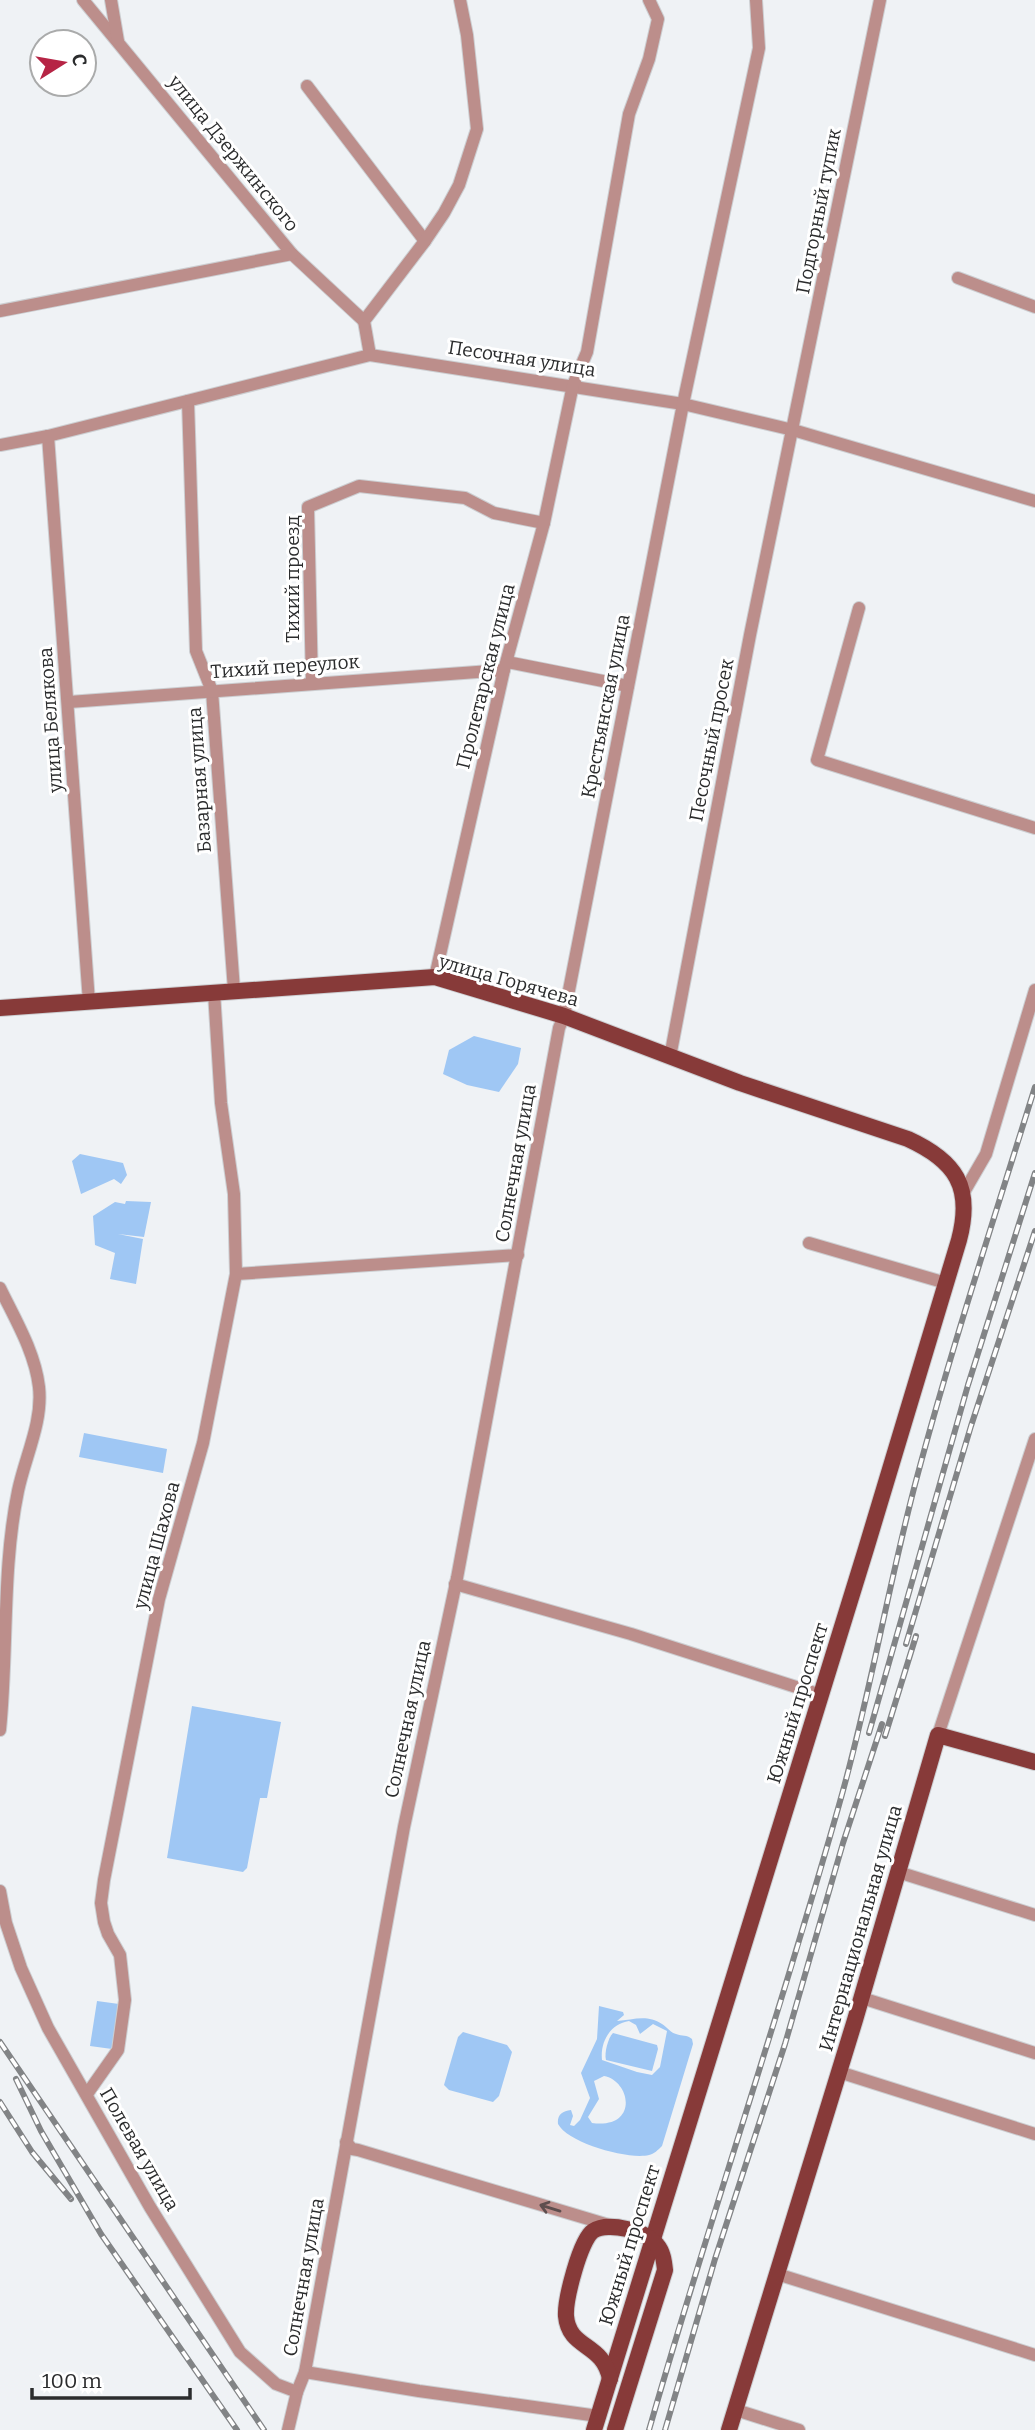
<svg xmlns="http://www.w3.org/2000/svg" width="1035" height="2430" viewBox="0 0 1035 2430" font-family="Bitter,serif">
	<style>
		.green { fill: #9fc7f4; fill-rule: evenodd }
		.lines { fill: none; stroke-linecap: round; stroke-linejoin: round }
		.minor-casing { stroke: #ccced1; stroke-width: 14 }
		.major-casing { stroke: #ccced1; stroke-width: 18 }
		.minor { stroke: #bc8e8b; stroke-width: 12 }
		.major { stroke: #873a39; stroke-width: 16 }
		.rail-casing { stroke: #828486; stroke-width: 6 }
		.rail { stroke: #fff; stroke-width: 3.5; stroke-dasharray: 10; stroke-linecap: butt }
		.oneway { stroke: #5e4e4e }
		.labels { text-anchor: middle; stroke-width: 6; stroke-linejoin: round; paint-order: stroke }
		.street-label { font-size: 19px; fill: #2b2c2d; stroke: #fff }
	</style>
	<rect width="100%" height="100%" fill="#eff2f5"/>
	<g class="green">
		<polygon points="474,1036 521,1048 518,1064 499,1092 467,1085 443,1074 449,1050"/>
		<polygon points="80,1154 123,1163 127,1175 121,1184 114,1179 81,1194 72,1161"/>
		<polygon points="126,1201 151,1202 144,1237 118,1234 143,1239 136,1284 110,1279 115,1253 95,1245 93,1216 115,1202 125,1204"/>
		<polygon points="84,1433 167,1449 163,1473 79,1457"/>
		<polygon points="192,1706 281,1722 267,1798 260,1798 247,1868 243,1872 167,1858"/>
		<polygon points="97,2001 119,2004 112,2049 90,2046"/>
		<path d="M599,2006L623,2012L624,2015L617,2021C633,2020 647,2014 662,2024C667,2027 671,2033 676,2034C683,2037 686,2034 692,2039L693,2044L662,2146C658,2150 654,2154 649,2155C628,2160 568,2143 558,2124C557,2115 562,2111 571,2110L573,2116L570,2125L574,2126L580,2120L590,2098L581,2073L597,2039ZM629,2021L636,2025L640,2034L653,2024L667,2031L660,2067L652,2075L637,2072L602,2060C600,2042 610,2024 629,2021ZM604,2076C631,2081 639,2129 592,2123L588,2117L599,2099L594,2081Z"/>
		<polygon points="463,2032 507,2045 512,2052 499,2096 493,2102 449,2090 444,2085 458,2037"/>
		<path d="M613,2033L657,2045L658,2049L652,2071L606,2060C604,2053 608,2038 613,2033Z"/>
	</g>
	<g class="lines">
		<defs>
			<g id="minor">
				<polyline points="83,0 292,254 364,321"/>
				<polyline points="111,0 118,41"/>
				<polyline points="307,86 425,241"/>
				<polyline points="958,278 1035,307"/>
				<polyline points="0,311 292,254"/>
				<polyline points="370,355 364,321 425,241 444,213 459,185 477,129 467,35 460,0"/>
				<polyline points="188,401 196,651 212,691 234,990"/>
				<polyline points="48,436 89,1002"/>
				<polyline points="0,445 48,436 370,355 683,404 793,430 1035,501"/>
				<polyline points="859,608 817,760 1035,828"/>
				<polyline points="507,662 628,686"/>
				<polyline points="312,683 308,507 359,486 465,498 494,513 544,523"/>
				<polyline points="69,702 504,670"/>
				<polyline points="435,977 504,670 544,523 573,385 587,352 629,114 649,59 658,19 649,0"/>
				<polyline points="670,1057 750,635 880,0"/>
				<polyline points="964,1192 986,1154 1035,990"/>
				<polyline points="809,1243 946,1283"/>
				<polyline points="236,1274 518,1255"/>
				<path d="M0,1288C15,1319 35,1352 39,1387C43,1422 25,1457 18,1491C2,1568 8,1651 0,1730"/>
				<polyline points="455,1584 631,1634 821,1695"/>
				<polyline points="938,1735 1035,1439"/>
				<polyline points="898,1872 1035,1915"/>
				<polyline points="0,1891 6,1923 21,1968 48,2028 150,2207 240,2352 276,2384 297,2392"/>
				<polyline points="862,1998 1035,2053"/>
				<polyline points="839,2072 1035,2134"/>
				<polyline points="87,2094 118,2050 125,2000 120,1955 108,1934 104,1922 101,1903 104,1880 159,1599 203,1443 236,1274 234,1194 221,1103 214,992"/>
				<polyline points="346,2142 352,2149 358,2150 612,2226"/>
				<polyline points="777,2274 1035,2355"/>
				<polyline points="305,2372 419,2391 598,2416"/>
				<polyline points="736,2410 799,2430"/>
				<polyline points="288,2430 297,2392 305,2372 404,1827 457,1578 559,1028 564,1016 683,404 759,48 756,0"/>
			</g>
			<g id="major">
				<path d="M0,1008L435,977L564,1016L740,1083L908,1139C956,1161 973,1187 959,1240L866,1549L594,2430"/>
				<path d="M610,2379C603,2342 569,2350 566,2316C565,2300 580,2240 593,2231C608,2221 647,2231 657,2245C663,2252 664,2261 665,2270L615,2430"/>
				<polyline points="729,2430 855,2020 938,1735 1035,1762"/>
			</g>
		</defs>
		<use href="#minor" class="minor-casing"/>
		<use href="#major" class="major-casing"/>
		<use href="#minor" class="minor"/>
		<use href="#major" class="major"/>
		<defs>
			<g id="rail">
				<polyline points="906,1644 971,1426 1035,1231"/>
				<polyline points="869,1733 968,1385 1035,1173"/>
				<polyline points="885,1736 916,1636"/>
				<polyline points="0,2042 264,2430"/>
				<polyline points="16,2079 41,2131 101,2234 237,2430"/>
				<polyline points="0,2102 32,2152 71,2199"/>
				<path d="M649,2430C709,2221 780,2014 839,1805C870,1697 888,1585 917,1477C952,1346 995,1216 1035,1087"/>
				<polyline points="665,2430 715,2259 785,2044 843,1843 882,1724"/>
			</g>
		</defs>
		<use href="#rail" class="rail-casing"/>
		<use href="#rail" class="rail"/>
	</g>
	<defs><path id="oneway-shaft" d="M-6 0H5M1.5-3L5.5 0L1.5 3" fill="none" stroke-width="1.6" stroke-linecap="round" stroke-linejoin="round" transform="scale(1.75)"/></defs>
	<use class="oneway" href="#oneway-shaft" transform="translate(550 2208) rotate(-163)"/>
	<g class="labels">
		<g class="street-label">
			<text transform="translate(234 153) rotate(51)" y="7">улица Дзержинского</text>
			<text transform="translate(818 211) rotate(-79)" y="7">Подгорный тупик</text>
			<text transform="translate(522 358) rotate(9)" y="7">Песочная улица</text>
			<text transform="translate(292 579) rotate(-90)" y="7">Тихий проезд</text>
			<text transform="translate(285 666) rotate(-4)" y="7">Тихий переулок</text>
			<text transform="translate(485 676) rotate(-76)" y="7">Пролетарская улица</text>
			<text transform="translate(605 706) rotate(-79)" y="7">Крестьянская улица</text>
			<text transform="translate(50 720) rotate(-94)" y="7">улица Белякова</text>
			<text transform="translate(711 740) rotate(-79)" y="7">Песочный просек</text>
			<text transform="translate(199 780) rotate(-94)" y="7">Базарная улица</text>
			<text transform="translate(509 980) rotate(16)" y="7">улица Горячева</text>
			<text transform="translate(515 1163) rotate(-80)" y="7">Солнечная улица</text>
			<text transform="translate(156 1545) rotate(-75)" y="7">улица Шахова</text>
			<text transform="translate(797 1703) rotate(-73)" y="7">Южный проспект</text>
			<text transform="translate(407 1719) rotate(-78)" y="7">Солнечная улица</text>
			<text transform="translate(860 1928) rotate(-74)" y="7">Интернациональная улица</text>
			<text transform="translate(140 2149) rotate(60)" y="7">Полевая улица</text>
			<text transform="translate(629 2245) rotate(-73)" y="7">Южный проспект</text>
			<text transform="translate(303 2277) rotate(-80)" y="7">Солнечная улица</text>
		</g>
	</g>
	<g transform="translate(63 63) rotate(79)"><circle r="33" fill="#ffffff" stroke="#aaabab" stroke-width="2"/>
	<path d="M0-5L12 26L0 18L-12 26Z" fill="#b62445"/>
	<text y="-10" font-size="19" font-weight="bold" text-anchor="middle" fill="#2b2c2d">С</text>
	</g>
	<path d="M32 2388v10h158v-10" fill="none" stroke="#2b2c2d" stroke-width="3.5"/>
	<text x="42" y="2388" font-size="21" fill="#2b2c2d" stroke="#ffffff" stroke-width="5" paint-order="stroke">100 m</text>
</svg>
